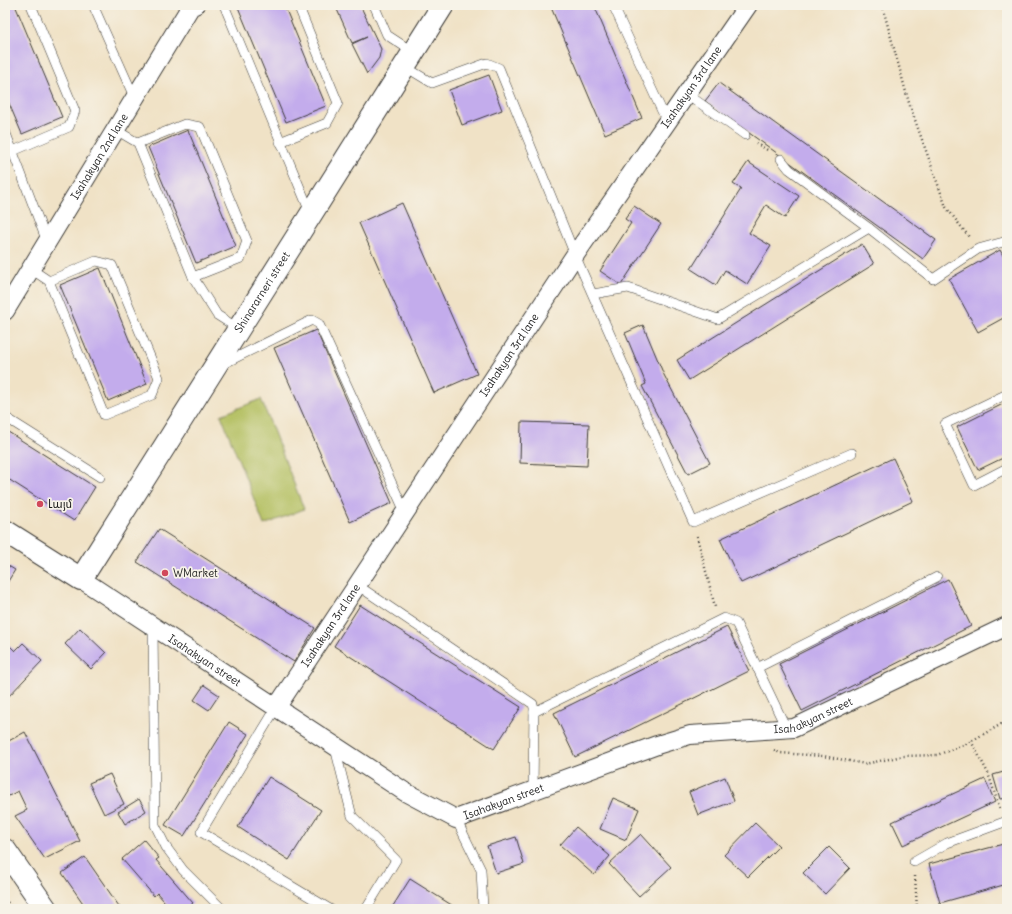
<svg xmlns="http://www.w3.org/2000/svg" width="1012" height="914" viewBox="0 0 1012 914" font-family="Delius,'Noto Sans Armenian',sans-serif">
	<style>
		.park { fill: #b3bf61; stroke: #686e3e }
		.building { fill: #c3acec }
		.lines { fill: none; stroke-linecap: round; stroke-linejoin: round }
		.lane-casing { stroke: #3c3a36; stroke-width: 10 }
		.street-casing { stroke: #3c3a36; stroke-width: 20 }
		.secondary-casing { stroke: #3c3a36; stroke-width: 24 }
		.path { stroke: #3c3a36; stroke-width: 2.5; stroke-dasharray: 1 3; stroke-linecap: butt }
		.lane { stroke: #fff; stroke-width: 9 }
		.street { stroke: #fff; stroke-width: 18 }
		.secondary { stroke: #fff; stroke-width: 22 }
		.poi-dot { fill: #d1495b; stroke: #f7f3e8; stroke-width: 1.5 }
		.labels { text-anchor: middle; stroke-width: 3.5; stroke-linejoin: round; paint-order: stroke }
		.street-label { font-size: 11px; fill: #1c1c1c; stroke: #f7f3e8 }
		.poi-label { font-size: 11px; fill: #1c1c1c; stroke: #f7f3e8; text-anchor: start }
	</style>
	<rect width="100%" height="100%" fill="#f7f3e8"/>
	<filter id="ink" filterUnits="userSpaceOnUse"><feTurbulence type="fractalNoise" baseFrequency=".025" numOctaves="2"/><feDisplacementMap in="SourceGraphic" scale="8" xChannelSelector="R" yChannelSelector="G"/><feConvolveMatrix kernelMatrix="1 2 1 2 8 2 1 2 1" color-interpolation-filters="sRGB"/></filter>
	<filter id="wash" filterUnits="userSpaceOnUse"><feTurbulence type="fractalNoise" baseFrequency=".012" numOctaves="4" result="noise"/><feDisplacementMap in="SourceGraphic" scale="16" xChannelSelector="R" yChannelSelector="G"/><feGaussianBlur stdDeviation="0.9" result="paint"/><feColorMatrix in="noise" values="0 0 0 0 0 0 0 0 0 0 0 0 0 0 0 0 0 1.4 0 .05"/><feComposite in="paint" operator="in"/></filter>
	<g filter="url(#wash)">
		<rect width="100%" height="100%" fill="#f0e2c6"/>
		<polygon class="park" points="261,399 304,509 264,525 221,415"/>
		<g id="blocks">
			<g class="building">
				<polygon points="5,5 15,5 62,117 22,134 5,94"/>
				<polygon points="243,5 284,5 326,106 286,122 238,7"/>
				<polygon points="335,5 360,5 381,49 379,58 367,74 352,44 367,37 352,43"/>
				<polygon points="550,5 594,5 642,118 605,134"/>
				<polygon points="489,75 502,110 462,125 449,90"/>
				<polygon points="719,83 936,240 923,259 705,101"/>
				<polygon points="188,130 236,246 196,263 148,147"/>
				<polygon points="748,162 799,196 785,218 766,205 749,233 771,246 747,284 725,270 716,285 691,269 741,189 733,184"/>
				<polygon points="402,203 477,374 434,393 359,223"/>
				<polygon points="634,206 661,224 621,285 600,271 631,223 625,219"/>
				<polygon points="862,244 874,264 689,380 677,360"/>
				<polygon points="1000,250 1007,263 1007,316 978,332 949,279"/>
				<polygon points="100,268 147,384 108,401 60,285"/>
				<polygon points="643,325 664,375 710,463 688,474 642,386 646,384 625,333"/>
				<polygon points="316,330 392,503 350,522 274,348"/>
				<polygon points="1007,402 1007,456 978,470 957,427"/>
				<polygon points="521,422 589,424 587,466 520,463"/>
				<polygon points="5,430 95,487 74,521 5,477"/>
				<polygon points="893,458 913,501 741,583 720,539"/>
				<polygon points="159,529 315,628 294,662 137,562"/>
				<polygon points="5,564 15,570 5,586"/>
				<polygon points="948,579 971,626 802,711 779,664"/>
				<polygon points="360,605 521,707 494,749 334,646"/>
				<polygon points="727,627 749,671 575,757 554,713"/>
				<polygon points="80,628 106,653 91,669 65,644"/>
				<polygon points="5,641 15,651 23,643 42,661 7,698 5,696"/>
				<polygon points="204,685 219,695 209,710 194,700"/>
				<polygon points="229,722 248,734 184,836 165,825"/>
				<polygon points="25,732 80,841 45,859 15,816 27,810 18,791 5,798 5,743"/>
				<polygon points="1007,771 1007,798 1000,799 993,775"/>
				<polygon points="110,774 124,804 104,814 89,783"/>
				<polygon points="269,777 321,810 289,860 238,827"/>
				<polygon points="725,777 734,801 698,815 689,792"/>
				<polygon points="985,779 995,802 903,845 892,822"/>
				<polygon points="613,798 639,809 626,840 600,829"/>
				<polygon points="139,799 146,811 125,824 118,812"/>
				<polygon points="755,823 779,846 748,877 724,855"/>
				<polygon points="576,827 610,856 594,875 560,845"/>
				<polygon points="641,834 671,867 639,896 609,864"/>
				<polygon points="516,837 524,864 496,873 487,846"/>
				<polygon points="144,840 159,858 156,860 193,903 186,909 171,909 157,893 154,896 122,859"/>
				<polygon points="1007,843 1007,884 940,903 929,864"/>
				<polygon points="829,847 850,868 825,894 803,873"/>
				<polygon points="85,857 121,909 87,909 62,873"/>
				<polygon points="410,879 458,909 391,909"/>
			</g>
		</g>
	</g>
	<g filter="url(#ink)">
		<use href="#blocks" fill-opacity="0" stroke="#3c3a36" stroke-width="1"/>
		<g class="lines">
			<defs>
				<g id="lane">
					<polyline points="93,5 135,99"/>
					<polyline points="224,5 310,212"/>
					<polyline points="374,5 387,35 413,52"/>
					<polyline points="613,5 667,122"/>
					<polyline points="404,66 432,83 487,63 499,68 575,255 693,522 852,453"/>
					<polyline points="687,94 745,135"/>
					<polyline points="116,130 138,143 185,124 200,127 247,241 241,258 193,277 138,143"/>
					<polyline points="5,131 47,242"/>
					<polyline points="280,142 327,123 338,103 298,5"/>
					<polyline points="13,151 69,127 75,111 31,5"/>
					<polyline points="781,159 789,169 869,228"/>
					<polyline points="31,269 49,281 96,261 112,265 159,378 152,395 104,415 49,281"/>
					<polyline points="193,277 217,315 239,329"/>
					<polyline points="593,294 628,288 718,319 869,228 933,279 978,249 1007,241"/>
					<polyline points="223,364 312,320 319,324 405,512"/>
					<polyline points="1007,394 945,424 974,485 1007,468"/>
					<polyline points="5,417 100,477"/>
					<polyline points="357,585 533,704 534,708 533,791"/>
					<polyline points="153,625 155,825 166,847 183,870 222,909"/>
					<polyline points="757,668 937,577"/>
					<polyline points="276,708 201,832 330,909"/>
					<polyline points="534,712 724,618 736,623 786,728"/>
					<polyline points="335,748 352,816 396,860 366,909"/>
					<polyline points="456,819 481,870 483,909"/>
					<polyline points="914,862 947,843 1007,821"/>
				</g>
				<g id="street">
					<path id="s1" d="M5,311L191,6L195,5"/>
					<path id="s2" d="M81,579L405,792L456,819L657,745L690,735L794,728L1007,626"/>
					<path id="s3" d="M276,708L575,255L748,5"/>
				</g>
				<g id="secondary">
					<path id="s4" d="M5,531L81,579L443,5"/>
					<polyline points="5,850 46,909"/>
				</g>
			</defs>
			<use href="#lane" class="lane-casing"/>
			<use href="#street" class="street-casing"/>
			<use href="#secondary" class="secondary-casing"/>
			<g class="path">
				<polyline points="882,5 909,103 946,207 969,237"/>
				<polyline points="756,143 769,151"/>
				<polyline points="697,536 715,607"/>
				<polyline points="971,741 988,773 1000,809"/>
				<polyline points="774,750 780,753 823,756 865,764 903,756 937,755 966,744 1007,721"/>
				<polyline points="915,876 917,909"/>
				<polyline points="5,899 12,909"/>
			</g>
			<use href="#lane" class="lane"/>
			<use href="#street" class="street"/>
			<use href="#secondary" class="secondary"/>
		</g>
	</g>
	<g class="poi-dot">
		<circle cx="40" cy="504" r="4"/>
		<circle cx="165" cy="573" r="4"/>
	</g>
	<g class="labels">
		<g class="street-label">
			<text dy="4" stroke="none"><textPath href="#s3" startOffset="747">Isahakyan 3rd lane</textPath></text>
			<text dy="4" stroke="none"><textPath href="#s1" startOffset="181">Isahakyan 2nd lane</textPath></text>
			<text dy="4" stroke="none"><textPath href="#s4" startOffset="429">Shinararneri street</textPath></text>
			<text dy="4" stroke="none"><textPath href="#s3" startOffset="423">Isahakyan 3rd lane</textPath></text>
			<text dy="4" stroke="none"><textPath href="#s3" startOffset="99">Isahakyan 3rd lane</textPath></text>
			<text dy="4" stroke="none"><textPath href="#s2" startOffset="148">Isahakyan street</textPath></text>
			<text dy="4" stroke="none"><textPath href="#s2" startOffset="820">Isahakyan street</textPath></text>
			<text dy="4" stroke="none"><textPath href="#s2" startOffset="496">Isahakyan street</textPath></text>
		</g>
		<g class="poi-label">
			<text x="48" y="508">Լայմ</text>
			<text x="173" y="577">WMarket</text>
		</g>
	</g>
	<rect width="1012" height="914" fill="none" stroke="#f7f3e8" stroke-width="20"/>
</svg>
